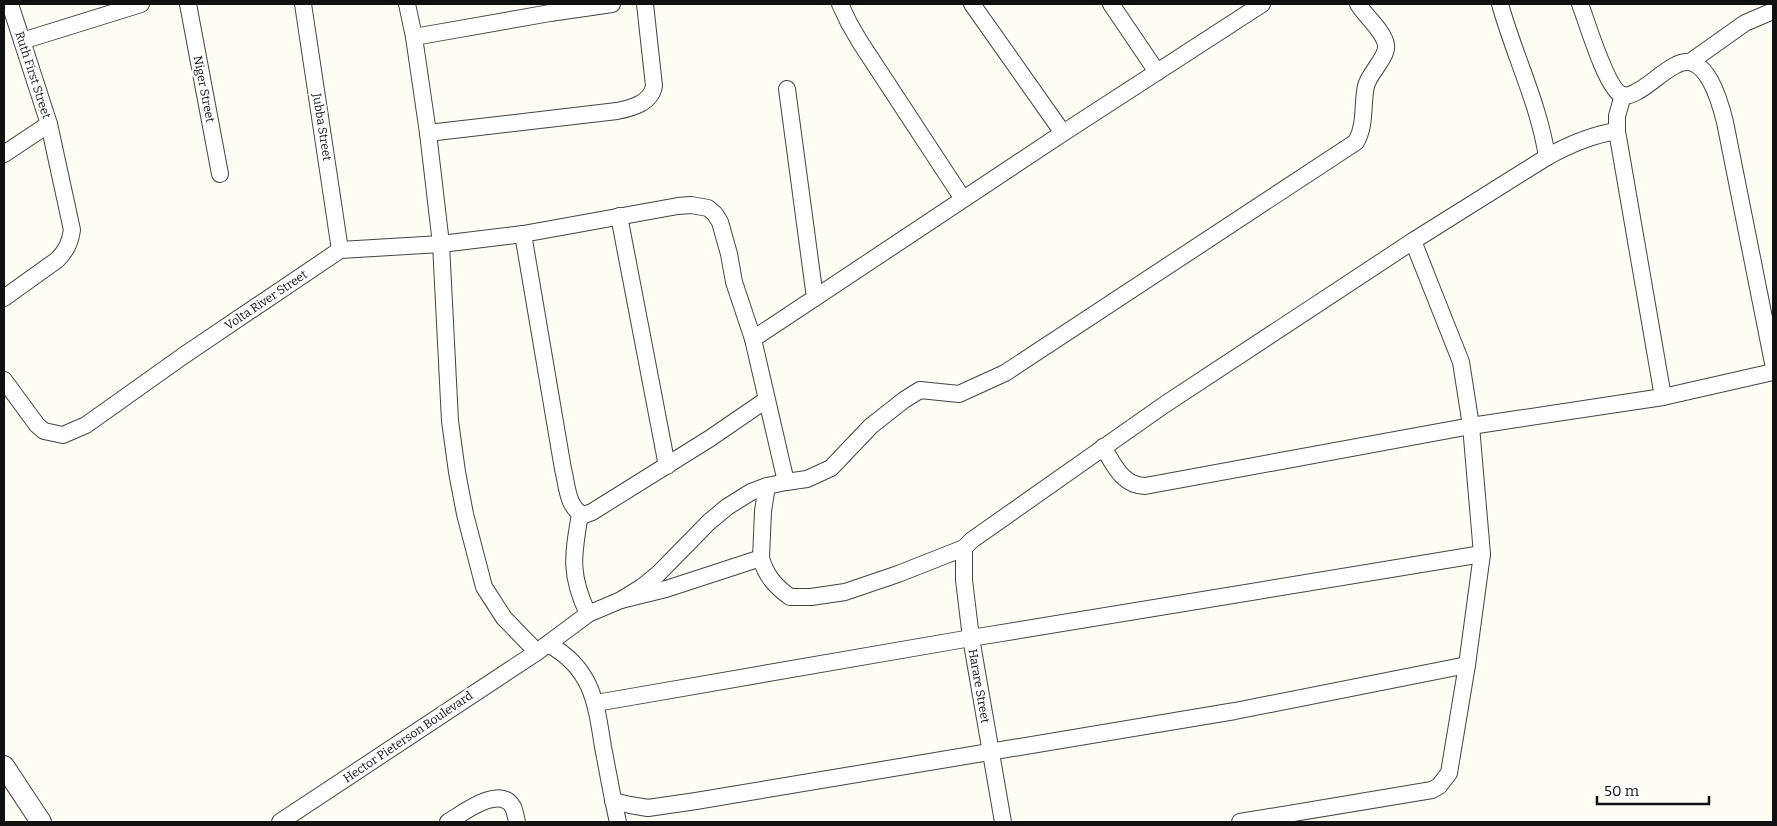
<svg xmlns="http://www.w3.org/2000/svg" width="1777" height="826" viewBox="0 0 1777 826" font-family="Bitter,serif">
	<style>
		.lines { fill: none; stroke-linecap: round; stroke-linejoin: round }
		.minor-casing { stroke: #444; stroke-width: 18 }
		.tertiary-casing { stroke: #444; stroke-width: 22 }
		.minor { stroke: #fff; stroke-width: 16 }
		.tertiary { stroke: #fff; stroke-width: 20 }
		.labels { text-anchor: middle; stroke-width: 5; stroke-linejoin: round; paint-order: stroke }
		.street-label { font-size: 12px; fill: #111; stroke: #fff }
	</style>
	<rect width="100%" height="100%" fill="#fffdf5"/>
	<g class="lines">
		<defs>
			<g id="minor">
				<polyline points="188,4 220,174"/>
				<polyline points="303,4 340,250"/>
				<polyline points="407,4 414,37 428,133 441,244 450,421 457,472 465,514 484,587 504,618 537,652"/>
				<polyline points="840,4 849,23 860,42 963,199"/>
				<polyline points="972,4 1063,133"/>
				<polyline points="1111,4 1157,72"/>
				<path d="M1580,4C1587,22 1605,84 1620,94C1626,98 1632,94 1638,91C1651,84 1662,72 1676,65C1706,49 1720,102 1725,122L1773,363"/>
				<polyline points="414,37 550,13 612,4"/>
				<polyline points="22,41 141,4"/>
				<polyline points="1690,62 1745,23 1773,11"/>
				<polyline points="787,89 815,298"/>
				<polyline points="1623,95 1617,116 1617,131 1663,397"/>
				<path d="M428,133L617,111C632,108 651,103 654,86L645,4"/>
				<polyline points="4,154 49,124"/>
				<path d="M1547,157C1570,144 1591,135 1617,131"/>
				<polyline points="619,216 667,466"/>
				<path d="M523,234L563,469C567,484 567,509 584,515L592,512L709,439L766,400"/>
				<path d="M4,298L57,260C66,251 70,243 72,230L49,124L10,4"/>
				<polyline points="753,339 1063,133 1262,4"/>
				<path d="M4,380L37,425L44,431L63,435L86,425L183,356L340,250L441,244L523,234L678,206L691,205L708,208L715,214L720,222L729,254L734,282L753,339L786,482L807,479L831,468L871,426L904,400L920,390L959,394L1005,373L1356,142C1366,125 1362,104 1366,86C1369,73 1388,57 1386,45C1384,31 1365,16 1358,4"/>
				<path d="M1103,447C1114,465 1122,485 1145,486L1471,426L1663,397L1773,372"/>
				<path d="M580,514C573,555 569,574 588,614"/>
				<polyline points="964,548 964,580 971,638 1003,822"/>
				<polyline points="761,558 763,511 767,486"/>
				<path d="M621,600L666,589L761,558C766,576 775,586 790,597H811L845,592L898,574L964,548L972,540L1164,405L1413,241L1547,157C1539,104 1514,55 1500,4"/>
				<path d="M548,644C592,668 596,702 603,747C608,772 612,797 618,822"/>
				<polyline points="596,703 971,638 1482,554"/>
				<polyline points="613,801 630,805 648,808 696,801 1235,711 1467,665"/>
				<polyline points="280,822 537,652 588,614 621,600 642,587 658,574 709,522 727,507 751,492 767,486 786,482"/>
				<path d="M448,822C463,813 500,784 513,807C515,812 516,817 517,822"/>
				<polyline points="1240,822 1432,790 1439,786 1449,773 1467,665 1482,554 1471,426 1461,362 1413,241"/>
			</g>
			<polyline id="tertiary" points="4,766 41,822"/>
		</defs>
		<use href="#minor" class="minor-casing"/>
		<use href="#tertiary" class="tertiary-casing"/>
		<use href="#minor" class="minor"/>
		<use href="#tertiary" class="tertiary"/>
	</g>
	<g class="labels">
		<g class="street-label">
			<text transform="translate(33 75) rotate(72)" y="4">Ruth First Street</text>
			<text transform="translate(204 89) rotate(79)" y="4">Niger Street</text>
			<text transform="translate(322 127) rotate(81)" y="4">Jubba Street</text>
			<text transform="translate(266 300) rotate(-34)" y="4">Volta River Street</text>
			<text transform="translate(979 686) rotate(80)" y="4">Harare Street</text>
			<text transform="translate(408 737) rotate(-34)" y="4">Hector Pieterson Boulevard</text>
		</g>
	</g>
	<rect width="1777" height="826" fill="none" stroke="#111111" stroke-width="10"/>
	<path d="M1597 796v8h112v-8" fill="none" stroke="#111111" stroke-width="2.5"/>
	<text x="1604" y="796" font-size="15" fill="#111111" stroke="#ffffff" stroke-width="4" paint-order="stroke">50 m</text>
</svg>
